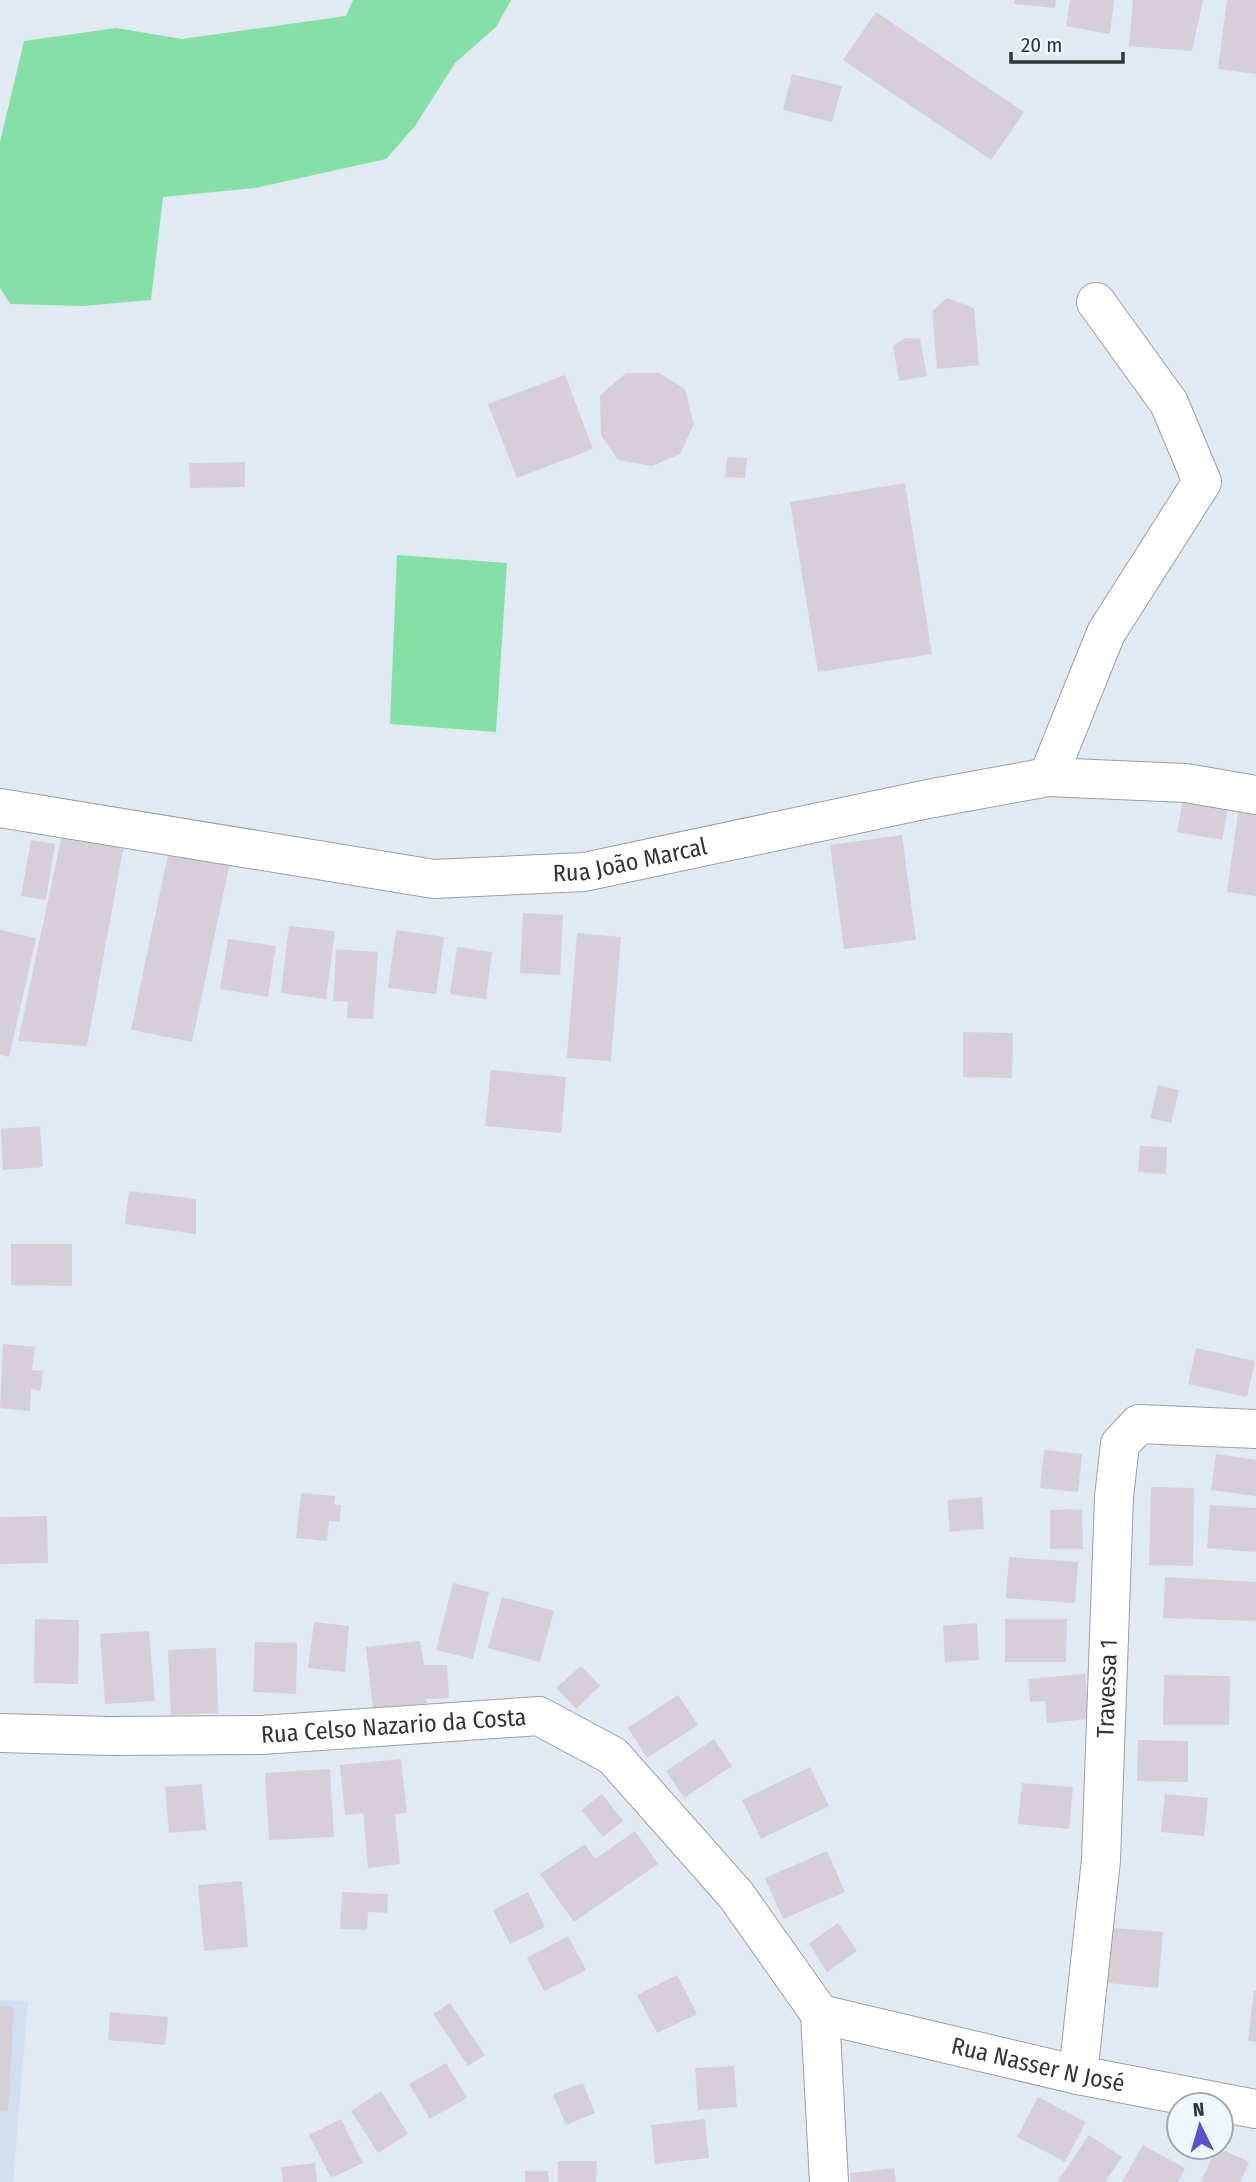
<svg xmlns="http://www.w3.org/2000/svg" width="1256" height="2182" viewBox="0 0 1256 2182" font-family="'Fira Sans Condensed',sans-serif">
	<style>
		.built { fill: #d2dfef }
		.green { fill: #85e0a7 }
		.building { fill: #d7cfd8 }
		.lines { fill: none; stroke-linecap: round; stroke-linejoin: round }
		.minor-casing { stroke: #99a0a9; stroke-width: 40 }
		.minor { stroke: #fff; stroke-width: 38 }
		.labels { text-anchor: middle; stroke-width: 7; stroke-linejoin: round; paint-order: stroke }
		.street-label { font-size: 24px; fill: #323539; stroke: #f0f6fe }
	</style>
	<rect width="100%" height="100%" fill="#e1e9f3"/>
	<polygon class="built" points="0,2000 28,2001 13,2182 0,2182"/>
	<g class="green">
		<polygon points="353,0 511,0 496,27 455,63 415,126 386,159 255,188 163,197 151,300 83,306 10,304 0,288 0,142 24,41 116,28 182,39 346,16"/>
		<polygon points="397,555 507,563 496,732 390,724"/>
	</g>
	<g class="building">
		<polygon points="1015,0 1056,0 1055,8 1014,4"/>
		<polygon points="1070,0 1114,0 1110,34 1066,26"/>
		<polygon points="1133,0 1203,0 1192,51 1129,46"/>
		<polygon points="1227,0 1256,0 1256,74 1218,69"/>
		<polygon points="876,12 1024,112 991,160 843,60"/>
		<polygon points="792,74 842,86 832,122 783,110"/>
		<polygon points="947,298 974,308 979,365 937,369 932,311"/>
		<polygon points="905,338 920,339 927,376 899,381 893,346"/>
		<polygon points="626,373 659,373 685,389 694,424 680,454 652,466 618,460 601,435 600,395"/>
		<polygon points="565,375 593,449 517,478 488,404"/>
		<polygon points="727,457 747,458 745,478 725,477"/>
		<polygon points="245,462 245,487 190,488 189,463"/>
		<polygon points="905,483 932,654 818,672 790,502"/>
		<polygon points="1183,799 1228,807 1222,840 1177,832"/>
		<polygon points="1239,806 1256,809 1256,896 1227,892"/>
		<polygon points="62,835 124,845 87,1046 18,1041"/>
		<polygon points="902,835 916,940 844,949 830,845"/>
		<polygon points="31,840 55,844 46,900 21,896"/>
		<polygon points="170,845 231,858 192,1042 131,1030"/>
		<polygon points="523,913 563,915 560,975 520,973"/>
		<polygon points="289,926 335,931 326,999 281,993"/>
		<polygon points="0,930 36,938 9,1057 0,1055"/>
		<polygon points="396,930 444,937 436,994 388,988"/>
		<polygon points="577,933 621,937 611,1061 567,1058"/>
		<polygon points="228,939 276,946 268,997 220,989"/>
		<polygon points="457,947 492,952 486,999 450,994"/>
		<polygon points="336,949 378,952 373,1019 347,1018 348,1002 333,1001"/>
		<polygon points="963,1032 1013,1033 1012,1078 963,1077"/>
		<polygon points="491,1070 566,1077 561,1133 485,1126"/>
		<polygon points="1158,1085 1179,1090 1171,1123 1150,1118"/>
		<polygon points="40,1126 43,1167 3,1170 1,1129"/>
		<polygon points="1140,1146 1167,1147 1166,1174 1138,1172"/>
		<polygon points="129,1191 196,1199 196,1234 125,1224"/>
		<polygon points="11,1244 72,1244 72,1286 11,1285"/>
		<polygon points="3,1344 35,1347 32,1370 43,1371 41,1391 31,1389 30,1411 0,1408"/>
		<polygon points="1196,1348 1255,1361 1247,1397 1188,1384"/>
		<polygon points="1044,1450 1082,1454 1078,1492 1040,1488"/>
		<polygon points="1216,1454 1256,1460 1256,1496 1211,1490"/>
		<polygon points="1151,1487 1194,1488 1193,1566 1149,1565"/>
		<polygon points="301,1493 335,1496 334,1504 341,1505 340,1522 329,1521 327,1541 296,1538"/>
		<polygon points="982,1497 984,1529 950,1532 947,1500"/>
		<polygon points="1210,1505 1256,1508 1256,1552 1207,1548"/>
		<polygon points="1082,1509 1083,1549 1050,1549 1050,1510"/>
		<polygon points="47,1516 48,1563 0,1564 0,1517"/>
		<polygon points="1009,1557 1078,1562 1075,1603 1006,1598"/>
		<polygon points="1165,1577 1256,1582 1256,1621 1163,1618"/>
		<polygon points="453,1583 489,1592 473,1659 436,1650"/>
		<polygon points="502,1597 554,1611 540,1662 488,1648"/>
		<polygon points="35,1619 79,1620 78,1684 34,1683"/>
		<polygon points="1005,1619 1067,1619 1066,1662 1005,1662"/>
		<polygon points="314,1622 349,1626 345,1672 308,1668"/>
		<polygon points="977,1623 979,1660 945,1662 943,1626"/>
		<polygon points="149,1631 155,1701 105,1704 100,1634"/>
		<polygon points="420,1641 424,1665 447,1665 449,1698 425,1699 428,1703 373,1709 366,1647"/>
		<polygon points="255,1642 297,1643 296,1694 253,1692"/>
		<polygon points="216,1648 218,1713 171,1715 168,1650"/>
		<polygon points="581,1666 600,1686 576,1709 556,1688"/>
		<polygon points="1085,1674 1089,1719 1047,1723 1045,1701 1030,1702 1028,1679"/>
		<polygon points="1164,1675 1230,1676 1229,1725 1163,1725"/>
		<polygon points="678,1695 698,1725 647,1758 628,1728"/>
		<polygon points="714,1739 732,1766 684,1798 666,1771"/>
		<polygon points="1138,1740 1188,1741 1188,1782 1137,1781"/>
		<polygon points="401,1759 407,1813 395,1814 400,1864 368,1868 363,1813 345,1815 340,1765"/>
		<polygon points="810,1767 829,1806 761,1839 742,1800"/>
		<polygon points="330,1769 334,1837 269,1840 265,1773"/>
		<polygon points="1022,1783 1073,1787 1069,1829 1018,1824"/>
		<polygon points="202,1784 206,1830 169,1833 165,1787"/>
		<polygon points="602,1794 623,1821 603,1837 581,1810"/>
		<polygon points="1165,1794 1208,1798 1204,1836 1161,1832"/>
		<polygon points="635,1831 658,1864 574,1922 540,1874 585,1844 595,1859"/>
		<polygon points="827,1851 845,1892 783,1919 765,1878"/>
		<polygon points="242,1881 248,1947 204,1951 198,1885"/>
		<polygon points="342,1892 388,1894 387,1913 368,1912 367,1930 340,1929"/>
		<polygon points="528,1892 545,1927 510,1944 493,1910"/>
		<polygon points="838,1923 857,1951 827,1972 809,1943"/>
		<polygon points="1113,1928 1163,1932 1158,1988 1108,1983"/>
		<polygon points="568,1936 586,1970 544,1991 527,1958"/>
		<polygon points="677,1975 697,2014 657,2033 637,1995"/>
		<polygon points="1254,1991 1256,1991 1256,2042 1248,2041"/>
		<polygon points="450,2003 485,2055 468,2066 433,2014"/>
		<polygon points="0,2006 14,2007 8,2112 0,2111"/>
		<polygon points="110,2012 168,2017 165,2045 108,2040"/>
		<polygon points="446,2063 467,2098 430,2119 409,2084"/>
		<polygon points="734,2066 737,2107 698,2110 695,2068"/>
		<polygon points="583,2083 595,2113 566,2125 553,2094"/>
		<polygon points="381,2091 408,2134 378,2153 351,2111"/>
		<polygon points="1038,2097 1086,2122 1065,2162 1017,2137"/>
		<polygon points="341,2119 363,2163 331,2178 309,2135"/>
		<polygon points="705,2119 709,2158 655,2164 651,2125"/>
		<polygon points="1089,2135 1122,2157 1105,2182 1057,2182"/>
		<polygon points="1143,2145 1185,2168 1178,2182 1122,2182"/>
		<polygon points="1217,2147 1249,2162 1240,2182 1201,2182"/>
		<polygon points="558,2161 597,2161 596,2182 558,2182"/>
		<polygon points="315,2163 317,2182 283,2182 281,2167"/>
		<polygon points="894,2168 896,2182 851,2182 850,2173"/>
		<polygon points="525,2171 548,2171 549,2182 525,2182"/>
	</g>
	<g class="lines">
		<defs>
			<g id="minor">
				<polyline points="1048,777 1106,633 1202,482 1169,403 1096,302"/>
				<path id="s1" d="M0,808L434,879L584,872L928,799L1048,777L1186,783L1256,795"/>
				<path id="s2" d="M0,1733L110,1736L262,1735L539,1716L613,1756L736,1895L820,2014"/>
				<path id="s3" d="M820,2014L1078,2075L1256,2109"/>
				<polyline points="820,2014 829,2182"/>
				<path id="s4" d="M1078,2075L1101,1860L1114,1497L1120,1444L1139,1424L1256,1429"/>
			</g>
		</defs>
		<use href="#minor" class="minor-casing"/>
		<use href="#minor" class="minor"/>
	</g>
	<g class="labels">
		<g class="street-label">
			<text dy="8" stroke="none"><textPath href="#s1" startOffset="637">Rua João Marcal</textPath></text>
			<text dy="8" stroke="none"><textPath href="#s4" startOffset="388">Travessa 1</textPath></text>
			<text dy="8" stroke="none"><textPath href="#s2" startOffset="394">Rua Celso Nazario da Costa</textPath></text>
			<text dy="8" stroke="none"><textPath href="#s3" startOffset="224">Rua Nasser N José</textPath></text>
		</g>
	</g>
	<g transform="translate(1200 2126) rotate(355)"><circle r="33" fill="#f0f6fe" stroke="#a4a9af" stroke-width="2"/>
	<path d="M0-5L12 26L0 18L-12 26Z" fill="#5d52cb"/>
	<text y="-10" font-size="19" font-weight="bold" text-anchor="middle" fill="#323539">N</text>
	</g>
	<path d="M1011 52v10h112v-10" fill="none" stroke="#323539" stroke-width="3.5"/>
	<text x="1021" y="52" font-size="21" fill="#323539" stroke="#f0f6fe" stroke-width="5" paint-order="stroke">20 m</text>
</svg>
